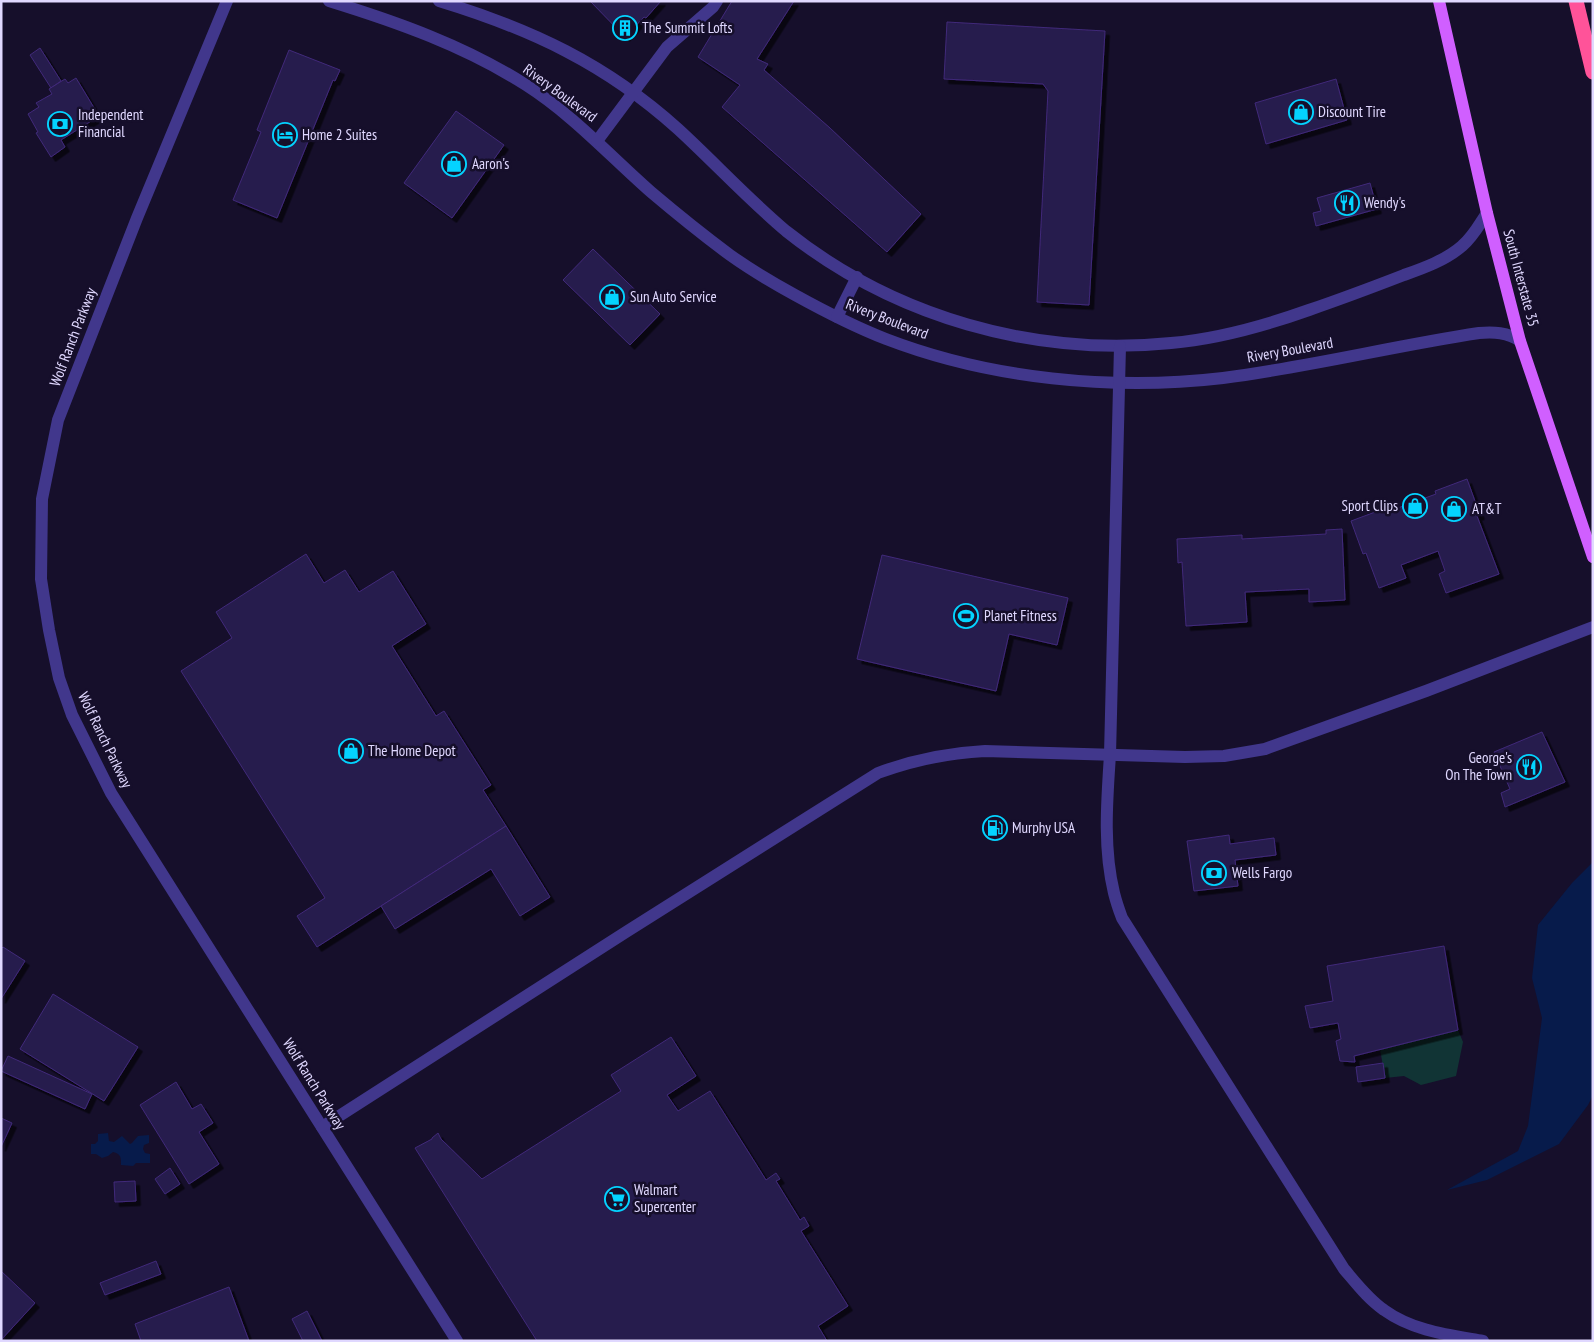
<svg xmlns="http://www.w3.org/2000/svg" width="1594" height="1342" viewBox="0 0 1594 1342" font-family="'PT Sans Narrow',sans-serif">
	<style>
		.green { fill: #113435 }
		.water { fill: #071b4b }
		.building { fill: #281a4d; stroke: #402a7a; filter: url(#shadow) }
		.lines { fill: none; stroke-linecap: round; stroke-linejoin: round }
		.minor { stroke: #41378c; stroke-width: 12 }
		.major { stroke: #d05fff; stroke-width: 12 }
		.highway { stroke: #ff5399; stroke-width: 15 }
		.labels { text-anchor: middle; stroke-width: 5; stroke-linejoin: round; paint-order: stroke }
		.poi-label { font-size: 15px; fill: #e0d8ff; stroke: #160f2b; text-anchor: start }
		.street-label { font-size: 15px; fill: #e0d8ff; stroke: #160f2b }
	</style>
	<defs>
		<filter id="shadow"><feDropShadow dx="4.5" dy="4.5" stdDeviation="0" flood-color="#0009"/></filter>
	</defs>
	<rect width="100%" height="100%" fill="#160f2b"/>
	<polygon class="green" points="1458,1030 1463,1042 1456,1076 1421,1085 1404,1076 1385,1078 1380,1049"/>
	<g class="water">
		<polygon points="1593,862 1593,1095 1588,1105 1559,1144 1487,1180 1447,1190 1518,1151 1528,1126 1542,1018 1532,978 1538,925 1572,883"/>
		<path d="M108,1133L109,1141L114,1142L122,1136L130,1144L132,1143L138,1136L149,1135V1143L144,1145L143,1149L145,1153L150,1154V1163H136L133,1166L121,1165C121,1157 121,1154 113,1152L108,1156L102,1158L96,1154H91V1144H95L98,1141V1134Z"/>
	</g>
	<g class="building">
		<polygon points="590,1 661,1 646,18 644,17 625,37"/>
		<polygon points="732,1 794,1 757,59 768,64 764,70 830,128 921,214 887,252 722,107 740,85 698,57"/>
		<polygon points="947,22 1105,31 1089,305 1037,302 1048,91 1043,84 944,79"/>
		<polygon points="40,48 61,81 51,88 30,55"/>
		<polygon points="289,50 340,70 335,81 333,80 277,218 233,200 261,132 257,130"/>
		<polygon points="76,78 99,116 61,140 65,147 51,157 36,133 38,132 28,114 39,107 36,103 52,94 49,89 65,79 68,83"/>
		<polygon points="1336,79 1347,120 1266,144 1255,103"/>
		<polygon points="456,111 504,145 452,218 404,183"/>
		<polygon points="1370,183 1377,209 1316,226 1313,213 1321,211 1317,198"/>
		<polygon points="593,249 660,314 630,345 563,280"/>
		<polygon points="1467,479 1480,515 1477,516 1499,574 1446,593 1439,574 1445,571 1438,551 1401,565 1406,578 1379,588 1366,553 1363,554 1351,521 1386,508 1387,512 1436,494 1435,491"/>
		<polygon points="1342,529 1345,600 1309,602 1309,589 1245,592 1247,622 1186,626 1182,562 1178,563 1177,539 1242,535 1242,539 1326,534 1326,530"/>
		<polygon points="306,554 324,583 345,570 359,592 393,571 426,624 392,646 436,716 444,711 491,785 483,790 506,826 317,947 297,916 325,898 181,671 232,638 216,612"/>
		<polygon points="882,555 1068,598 1057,645 1009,634 996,691 857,659"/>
		<polygon points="1542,732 1565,782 1505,807 1501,793 1510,789 1494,752"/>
		<polygon points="506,826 550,897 520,916 491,869 395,929 381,906"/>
		<polygon points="1229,835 1230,844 1274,838 1276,855 1235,860 1238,886 1194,891 1187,841"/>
		<polygon points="1444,946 1458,1030 1354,1056 1355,1062 1340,1061 1336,1041 1341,1039 1338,1023 1310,1028 1305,1006 1333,1001 1327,966"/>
		<polygon points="3,947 25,961 1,999 1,949"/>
		<polygon points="53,994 138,1047 104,1101 20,1049"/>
		<polygon points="671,1037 696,1076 667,1095 678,1111 710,1091 766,1180 776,1173 780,1179 776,1181 800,1220 804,1217 809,1226 801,1231 848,1306 818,1326 827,1341 537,1341 415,1148 432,1139 432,1138 438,1133 441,1139 482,1179 621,1091 611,1075"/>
		<polygon points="8,1056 92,1094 85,1109 1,1071"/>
		<polygon points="1383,1063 1385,1078 1358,1082 1356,1067"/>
		<polygon points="176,1082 192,1109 201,1104 213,1123 199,1132 219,1164 189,1184 140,1105"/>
		<polygon points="1,1118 12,1123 1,1147"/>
		<polygon points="170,1168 180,1184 165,1194 155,1179"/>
		<polygon points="135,1181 136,1201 115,1202 114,1182"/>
		<polygon points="156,1261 161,1274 105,1295 100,1283"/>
		<polygon points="1,1271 35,1303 1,1340"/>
		<polygon points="229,1287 249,1341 141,1341 135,1324"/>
		<polygon points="307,1311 322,1341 303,1341 292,1319"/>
	</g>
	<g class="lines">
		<g class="minor">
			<polyline points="227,1 137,218 58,420 42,499 41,579 49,630 59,678 72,715 111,793 457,1341"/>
			<path d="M329,1C397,22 465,46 526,85C573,115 610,156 651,192C677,214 703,235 730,255C751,270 773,283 795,295C824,311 855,327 886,339C990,379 1113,391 1223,378C1309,367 1393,346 1479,333C1493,332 1508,332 1520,341"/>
			<path d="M439,1C531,29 606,64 678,129C714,162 748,199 786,231C894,317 1034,357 1171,343C1218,339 1264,326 1309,310C1341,299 1373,287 1404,275C1424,268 1446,260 1462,246C1473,237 1479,225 1487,213"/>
			<polyline points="597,141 667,47 713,7 717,1"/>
			<polyline points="837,317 857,277"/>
			<path d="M1120,346L1110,755C1107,800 1103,848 1114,893C1116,901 1119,910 1122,918L1344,1269C1356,1283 1368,1299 1384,1310C1413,1331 1449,1335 1483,1341"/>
			<path d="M322,1127L626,932L878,773C913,760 947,753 985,751L1185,757L1224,756L1265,749L1426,691L1593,627"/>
		</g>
		<polyline class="major" points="1439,1 1487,213 1520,341 1593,557"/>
		<polyline class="highway" points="1576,1 1593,72"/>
	</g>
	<defs>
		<symbol id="building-ring" viewBox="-11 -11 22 22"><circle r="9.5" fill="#160f2b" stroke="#04d3ff" stroke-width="1.5"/><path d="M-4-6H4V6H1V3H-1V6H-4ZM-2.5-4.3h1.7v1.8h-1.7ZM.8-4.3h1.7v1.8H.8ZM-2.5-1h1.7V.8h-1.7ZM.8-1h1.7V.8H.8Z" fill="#04d3ff"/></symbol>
		<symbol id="shop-ring" viewBox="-11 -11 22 22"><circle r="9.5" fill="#160f2b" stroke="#04d3ff" stroke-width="1.5"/><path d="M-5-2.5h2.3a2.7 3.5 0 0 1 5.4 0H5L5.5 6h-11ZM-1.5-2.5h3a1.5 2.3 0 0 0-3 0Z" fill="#04d3ff"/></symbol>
		<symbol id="bank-ring" viewBox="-11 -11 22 22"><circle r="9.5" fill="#160f2b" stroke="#04d3ff" stroke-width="1.5"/><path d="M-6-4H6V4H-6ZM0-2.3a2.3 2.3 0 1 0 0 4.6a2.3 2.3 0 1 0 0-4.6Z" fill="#04d3ff"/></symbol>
		<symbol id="hotel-ring" viewBox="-11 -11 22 22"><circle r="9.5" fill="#160f2b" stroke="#04d3ff" stroke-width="1.5"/><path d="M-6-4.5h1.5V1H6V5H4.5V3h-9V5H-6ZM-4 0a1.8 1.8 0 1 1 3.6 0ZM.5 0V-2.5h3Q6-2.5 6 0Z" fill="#04d3ff"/></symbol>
		<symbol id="restaurant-ring" viewBox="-11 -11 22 22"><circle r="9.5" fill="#160f2b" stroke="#04d3ff" stroke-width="1.5"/><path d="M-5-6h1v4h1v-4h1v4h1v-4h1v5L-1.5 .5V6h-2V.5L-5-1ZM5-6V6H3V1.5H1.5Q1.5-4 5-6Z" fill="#04d3ff"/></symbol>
		<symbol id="stadium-ring" viewBox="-11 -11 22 22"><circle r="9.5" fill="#160f2b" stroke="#04d3ff" stroke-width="1.5"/><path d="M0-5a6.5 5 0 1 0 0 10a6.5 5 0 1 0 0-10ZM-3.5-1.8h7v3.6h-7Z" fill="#04d3ff"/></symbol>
		<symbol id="fuel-ring" viewBox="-11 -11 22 22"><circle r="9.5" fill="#160f2b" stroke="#04d3ff" stroke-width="1.5"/><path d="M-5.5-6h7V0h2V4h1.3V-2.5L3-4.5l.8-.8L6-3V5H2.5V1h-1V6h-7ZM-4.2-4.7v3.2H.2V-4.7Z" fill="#04d3ff"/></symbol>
		<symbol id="supermarket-ring" viewBox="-11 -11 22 22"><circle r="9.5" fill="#160f2b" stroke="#04d3ff" stroke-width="1.5"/><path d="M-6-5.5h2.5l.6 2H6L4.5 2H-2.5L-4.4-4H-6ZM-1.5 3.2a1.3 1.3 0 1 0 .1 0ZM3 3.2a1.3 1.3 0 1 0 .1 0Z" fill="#04d3ff"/></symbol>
	</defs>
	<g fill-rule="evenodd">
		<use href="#building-ring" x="611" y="14" width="28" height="28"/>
		<use href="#shop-ring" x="1287" y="98" width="28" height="28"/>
		<use href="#bank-ring" x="46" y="110" width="28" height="28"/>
		<use href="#hotel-ring" x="271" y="121" width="28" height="28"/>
		<use href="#shop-ring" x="440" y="150" width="28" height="28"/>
		<use href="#restaurant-ring" x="1333" y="189" width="28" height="28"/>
		<use href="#shop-ring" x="598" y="283" width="28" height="28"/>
		<use href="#shop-ring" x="1401" y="492" width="28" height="28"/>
		<use href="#shop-ring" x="1440" y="495" width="28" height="28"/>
		<use href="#stadium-ring" x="952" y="602" width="28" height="28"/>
		<use href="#shop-ring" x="337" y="737" width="28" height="28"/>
		<use href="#restaurant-ring" x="1515" y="753" width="28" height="28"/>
		<use href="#fuel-ring" x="981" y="814" width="28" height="28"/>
		<use href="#bank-ring" x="1200" y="859" width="28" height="28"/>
		<use href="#supermarket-ring" x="603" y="1185" width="28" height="28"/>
	</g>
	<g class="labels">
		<g class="poi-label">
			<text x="642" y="33">The Summit Lofts</text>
			<text x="1318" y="117">Discount Tire</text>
			<text x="78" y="120">Independent<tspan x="78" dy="17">Financial</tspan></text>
			<text x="302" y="140">Home 2 Suites</text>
			<text x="472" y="169">Aaron's</text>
			<text x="1364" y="208">Wendy's</text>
			<text x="630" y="302">Sun Auto Service</text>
			<text x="1398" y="511" text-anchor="end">Sport Clips</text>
			<text x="1472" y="514">AT&amp;T</text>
			<text x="984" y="621">Planet Fitness</text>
			<text x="368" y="756">The Home Depot</text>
			<text x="1512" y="763" text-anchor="end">George's<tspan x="1512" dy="17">On The Town</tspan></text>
			<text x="1012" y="833">Murphy USA</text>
			<text x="1232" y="878">Wells Fargo</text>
			<text x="634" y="1195">Walmart<tspan x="634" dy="17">Supercenter</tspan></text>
		</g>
		<g class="street-label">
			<text transform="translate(560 93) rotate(36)" y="5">Rivery Boulevard</text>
			<text transform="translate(1521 278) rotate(75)" y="5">South Interstate 35</text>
			<text transform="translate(887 319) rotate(21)" y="5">Rivery Boulevard</text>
			<text transform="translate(73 337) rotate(-69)" y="5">Wolf Ranch Parkway</text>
			<text transform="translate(1290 350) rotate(-10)" y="5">Rivery Boulevard</text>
			<text transform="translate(105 740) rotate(64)" y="5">Wolf Ranch Parkway</text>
			<text transform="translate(314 1084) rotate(58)" y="5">Wolf Ranch Parkway</text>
		</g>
	</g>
	<rect width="1594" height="1342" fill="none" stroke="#e0d8ff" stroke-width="5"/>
</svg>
